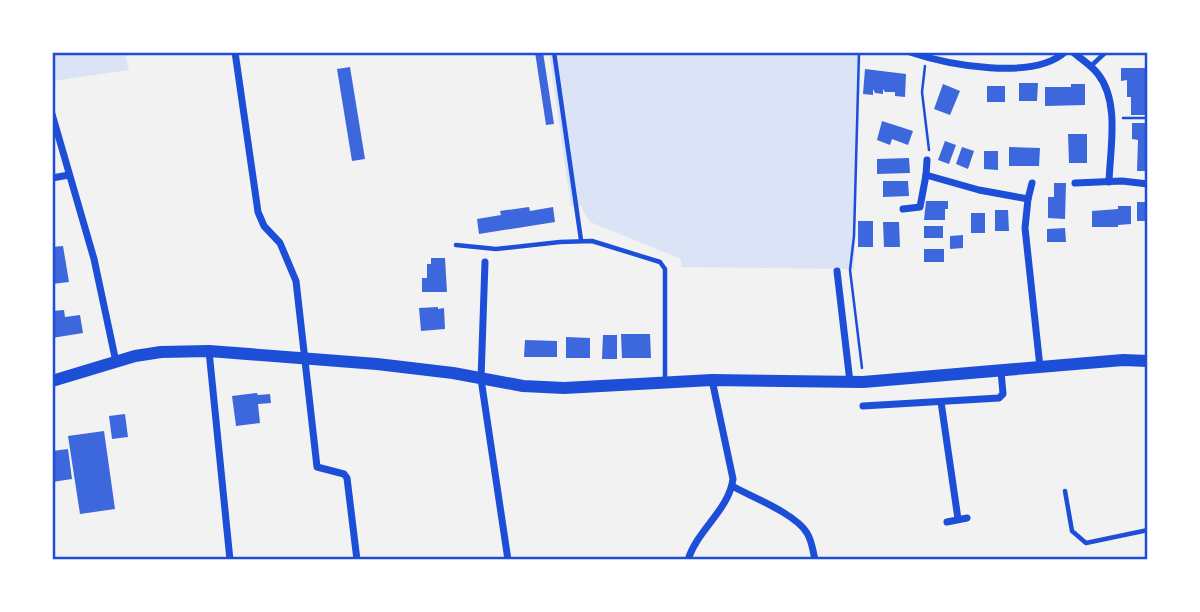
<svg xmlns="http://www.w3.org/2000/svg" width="1200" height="612" viewBox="0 0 1200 612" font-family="Georgia,serif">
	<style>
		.green { fill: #dbe4f7 }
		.building { fill: #3d67dc }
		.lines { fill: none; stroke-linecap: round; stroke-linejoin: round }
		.path { stroke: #1d4ed8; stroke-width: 2.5 }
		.service { stroke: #1d4ed8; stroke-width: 4.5 }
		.minor { stroke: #1d4ed8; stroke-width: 7 }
		.secondary { stroke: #1d4ed8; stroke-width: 12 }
		.neatline { fill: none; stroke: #1d4ed8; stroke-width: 2.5 }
	</style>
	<rect width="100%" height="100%" fill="#f2f2f2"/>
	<g class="green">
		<polygon points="52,53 125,53 129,70 53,81"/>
		<polygon points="549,53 861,53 854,269 681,267 681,259 590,222 584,213 582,206 571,207"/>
	</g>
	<g class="building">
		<polygon points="535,52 543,52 554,124 546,125"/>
		<polygon points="350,67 365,159 352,161 337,69"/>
		<polygon points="1121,68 1145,68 1147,115 1131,115 1131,97 1127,97 1127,80 1121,81"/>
		<polygon points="865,69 906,74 905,97 895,96 895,92 885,92 883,89 883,94 875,93 873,89 873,95 863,94"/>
		<polygon points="1019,83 1038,83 1037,101 1019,101"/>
		<polygon points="943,84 960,91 950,115 934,109"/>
		<polygon points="1071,84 1085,84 1085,105 1045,106 1045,87 1071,87"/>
		<rect x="987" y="86" width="18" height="16"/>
		<polygon points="882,121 913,131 908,145 892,139 890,145 877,140"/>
		<polygon points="1132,123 1147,123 1147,171 1137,171 1138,140 1132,139"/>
		<polygon points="1068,134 1087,134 1087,163 1069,163"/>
		<polygon points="945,141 956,145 949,164 938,160"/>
		<polygon points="962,147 974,151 968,169 956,164"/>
		<polygon points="1009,147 1040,148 1039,166 1009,166"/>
		<polygon points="984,151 998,151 998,170 984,169"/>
		<polygon points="909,158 910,173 877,174 877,159"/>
		<polygon points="883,181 908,181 909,196 883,197"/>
		<polygon points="1054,183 1066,183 1065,219 1048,218 1048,197 1054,197"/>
		<polygon points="926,201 948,201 948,209 945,209 945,220 924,220"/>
		<rect x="1137" y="202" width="10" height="19"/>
		<polygon points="1118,206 1131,206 1131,224 1118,225 1118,227 1092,227 1092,211 1118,209"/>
		<polygon points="529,207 530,211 553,207 555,222 479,234 477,219 501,215 500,211"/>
		<polygon points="995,210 1008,210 1009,231 995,231"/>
		<rect x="971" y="213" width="14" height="20"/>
		<rect x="858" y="221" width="15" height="26"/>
		<polygon points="883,222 899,222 900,247 884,247"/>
		<rect x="924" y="226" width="19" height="12"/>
		<polygon points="1065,228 1066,242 1047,242 1047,229"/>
		<polygon points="963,235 963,248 950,249 950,236"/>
		<polygon points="63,246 69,282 52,284 52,247"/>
		<rect x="924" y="249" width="20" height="13"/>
		<polygon points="431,258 445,258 447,292 422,292 422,278 427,278 427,264 431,264"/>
		<polygon points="438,307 438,309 444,308 445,329 421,331 419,308"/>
		<polygon points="64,310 65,317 80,315 83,333 52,338 52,311"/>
		<polygon points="621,334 650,334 651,358 622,358"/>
		<polygon points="603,335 617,335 617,359 602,359"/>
		<polygon points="566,337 590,338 590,358 566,358"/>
		<polygon points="525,340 557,341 557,357 524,357"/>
		<polygon points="257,393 258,395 270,394 271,403 258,404 260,423 236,426 232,396"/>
		<polygon points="125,414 128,437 112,439 109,416"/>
		<polygon points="104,431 115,509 80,514 68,436"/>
		<polygon points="68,449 72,479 52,482 52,451"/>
	</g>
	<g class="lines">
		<g class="path">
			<polyline points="859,52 854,236 850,270 862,368"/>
			<polyline points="925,66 922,92 929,150"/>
			<polyline points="1123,118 1148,118"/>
		</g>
		<g class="service">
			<polyline points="554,52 581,240"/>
			<polyline points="1091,66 1106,52"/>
			<polyline points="456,245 496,249 560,242 592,241 660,262 665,269 665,380"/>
			<polyline points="1065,491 1072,531 1086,543 1148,530"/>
		</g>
		<g class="minor">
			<polyline points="235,52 258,212 264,226 280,243 296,281 317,467 344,474 347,478 357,560"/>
			<path d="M910,52C948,65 1033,81 1065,52"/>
			<path d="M1073,52C1081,59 1091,65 1098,74C1120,102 1110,149 1109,182"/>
			<polyline points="52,114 94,259 116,362"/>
			<polyline points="926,175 927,160"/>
			<polyline points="52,178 69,175"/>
			<polyline points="1075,183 1122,181 1148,184"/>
			<polyline points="1028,199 1032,183"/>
			<polyline points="903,209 920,207 926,175 979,190 1028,199 1025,228 1040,367"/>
			<polyline points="485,262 481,379 508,560"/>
			<polyline points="837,271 850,382"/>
			<polyline points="209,351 230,560"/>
			<polyline points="941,402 958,519"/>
			<polyline points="863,406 999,398 1003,394 1001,371"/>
			<path d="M732,486C752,497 796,514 807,533C812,541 813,551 815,560"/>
			<polyline points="947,522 967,518"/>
			<path d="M688,560C697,530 729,510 733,479L712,380"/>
		</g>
		<polyline class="secondary" points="52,381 135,356 161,352 209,351 377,364 453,373 523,386 564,388 712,380 863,382 1123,360 1148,361"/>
	</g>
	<rect width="1200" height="612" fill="none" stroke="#ffffff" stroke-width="108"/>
	<rect x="54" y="54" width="1092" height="504" class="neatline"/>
</svg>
